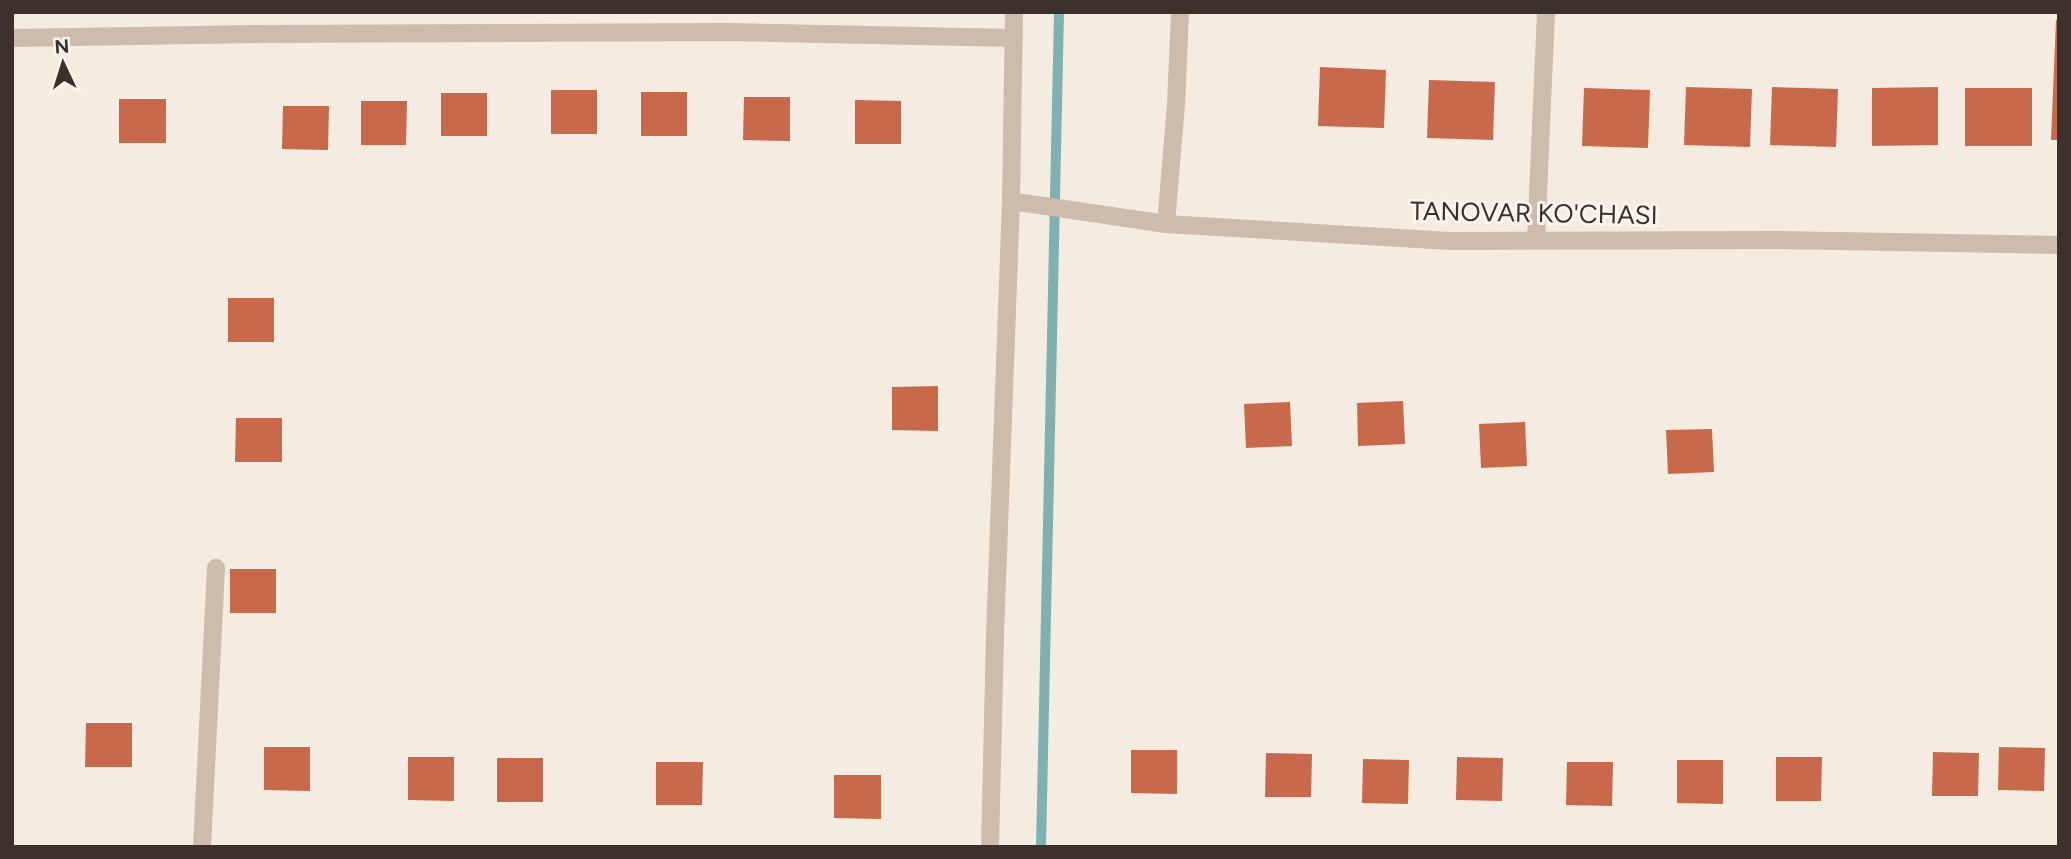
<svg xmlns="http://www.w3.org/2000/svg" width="2071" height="859" viewBox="0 0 2071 859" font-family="Figtree,sans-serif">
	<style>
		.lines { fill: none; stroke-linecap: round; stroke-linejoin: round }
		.stream { stroke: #7fb0b2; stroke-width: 10 }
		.building { fill: #c8694b }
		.street { stroke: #cdbbac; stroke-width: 18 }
		.labels { text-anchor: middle; stroke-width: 6; stroke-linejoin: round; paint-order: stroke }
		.street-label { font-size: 26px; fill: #3b302b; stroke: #fbf5ee }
	</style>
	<rect width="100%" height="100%" fill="#f4ebe1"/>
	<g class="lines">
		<polyline class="stream" points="1041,847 1059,12"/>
	</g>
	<g class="building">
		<polygon points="2056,20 2059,20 2059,140 2051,140"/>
		<polygon points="1320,67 1386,70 1384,128 1318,126"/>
		<polygon points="1429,80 1495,82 1493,140 1427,138"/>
		<polygon points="1686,87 1752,89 1750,147 1684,145"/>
		<polygon points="1772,87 1838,89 1836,147 1770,145"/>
		<polygon points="1938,87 1938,145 1872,146 1872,88"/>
		<polygon points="1584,88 1650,90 1648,148 1582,146"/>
		<rect x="1965" y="88" width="67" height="58"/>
		<rect x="551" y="90" width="46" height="44"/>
		<rect x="641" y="92" width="46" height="44"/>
		<rect x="441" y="93" width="46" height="43"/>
		<polygon points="744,97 790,97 790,141 743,140"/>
		<rect x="119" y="99" width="47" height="44"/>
		<polygon points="855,100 901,101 901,144 855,144"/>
		<polygon points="361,101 407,101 406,145 361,145"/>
		<polygon points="283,106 329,106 328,150 282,149"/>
		<rect x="228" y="298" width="46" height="44"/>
		<polygon points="938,386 938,431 892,430 892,387"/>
		<polygon points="1403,401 1405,444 1358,446 1357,403"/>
		<polygon points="1290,402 1292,446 1246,448 1244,404"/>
		<polygon points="236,418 282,418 282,462 235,462"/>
		<polygon points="1525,422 1527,466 1481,468 1479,424"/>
		<polygon points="1712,429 1714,472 1668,474 1666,430"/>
		<rect x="230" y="569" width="46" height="44"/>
		<polygon points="86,723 132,723 132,767 85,767"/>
		<polygon points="264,747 310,747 310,791 264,790"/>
		<polygon points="1999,747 2045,748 2044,791 1998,790"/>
		<polygon points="1131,750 1177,750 1177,794 1131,793"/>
		<polygon points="1933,752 1979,753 1978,796 1932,796"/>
		<polygon points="1266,753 1312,754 1311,797 1265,797"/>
		<polygon points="408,757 454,757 454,801 408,800"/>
		<polygon points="1457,757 1503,758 1502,801 1456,800"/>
		<polygon points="1776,757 1822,757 1821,801 1776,801"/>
		<rect x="497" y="758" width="46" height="44"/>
		<polygon points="1363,759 1409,760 1408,804 1362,803"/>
		<polygon points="1677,760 1723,760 1723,804 1677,803"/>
		<polygon points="656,762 703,762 702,805 656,805"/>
		<polygon points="1567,762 1613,762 1612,806 1566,805"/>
		<polygon points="834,775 881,775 881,819 834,818"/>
	</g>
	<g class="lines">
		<g class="street">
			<polyline points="12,38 257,34 726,32 1014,38"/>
			<polyline points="1011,201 1166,224 1450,241 1773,240 2059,245"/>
			<polyline points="1166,224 1176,105 1180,12"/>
			<polyline points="1536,240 1546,12"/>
			<polyline points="202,847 216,568"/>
			<polyline points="990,847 995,635 1011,201 1014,12"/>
		</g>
	</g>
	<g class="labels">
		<g class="street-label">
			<text transform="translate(1534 213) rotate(1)" y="9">TANOVAR KO'CHASI</text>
		</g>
	</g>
	<rect width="2071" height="859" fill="none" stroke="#3b302b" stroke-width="28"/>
	<g transform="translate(63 63) rotate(356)" stroke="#fbf5ee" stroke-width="5" paint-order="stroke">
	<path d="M0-5L12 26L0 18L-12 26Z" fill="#3b302b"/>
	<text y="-10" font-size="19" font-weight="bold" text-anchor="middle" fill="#3b302b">N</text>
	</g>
</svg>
